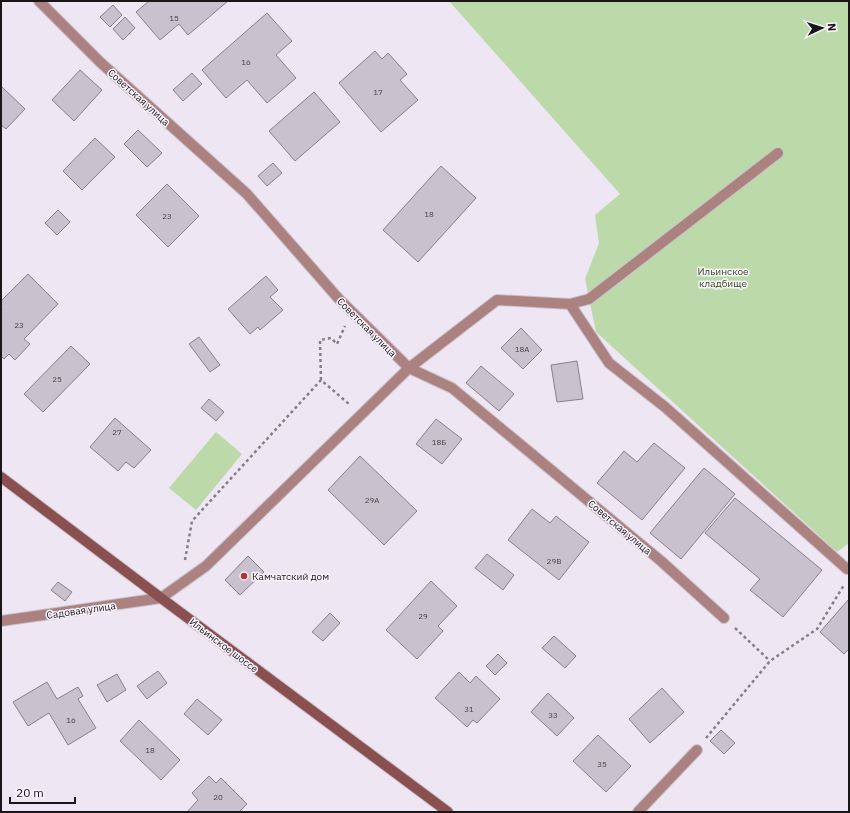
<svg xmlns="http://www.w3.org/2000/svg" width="850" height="813" viewBox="0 0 850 813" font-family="'IBM Plex Sans',sans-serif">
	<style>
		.green { fill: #bcd9aa }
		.building { fill: #c9c1cd; stroke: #88818c }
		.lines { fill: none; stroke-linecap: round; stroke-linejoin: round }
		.service-casing { stroke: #c8c1cc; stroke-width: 12 }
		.minor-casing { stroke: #c8c1cc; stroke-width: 12 }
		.secondary-casing { stroke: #c8c1cc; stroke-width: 12 }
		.path { stroke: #847e86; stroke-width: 2.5; stroke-dasharray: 3 3; stroke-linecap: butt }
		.service { stroke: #ac8281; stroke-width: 10 }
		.minor { stroke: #ac8281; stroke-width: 10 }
		.secondary { stroke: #8a5050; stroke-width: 10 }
		.poi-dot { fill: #be2f32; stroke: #fbf4ff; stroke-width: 1.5 }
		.labels { text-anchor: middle; stroke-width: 3; stroke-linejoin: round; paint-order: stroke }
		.number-label { font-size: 8px; fill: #454147 }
		.street-label { font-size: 10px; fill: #19161a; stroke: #fbf4ff }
		.park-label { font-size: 10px; fill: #2d4b15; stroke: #fbf4ff }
		.poi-label { font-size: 10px; fill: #19161a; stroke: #fbf4ff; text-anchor: start }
	</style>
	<rect width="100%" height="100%" fill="#efe6f3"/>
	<g class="green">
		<polygon points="449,1 849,1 849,543 837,552 596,332 585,279 599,243 595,215 620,194"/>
		<polygon points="216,432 242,454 196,510 169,488"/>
	</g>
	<g class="building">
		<polygon points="149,1 228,1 188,35 179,24 160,40 136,12"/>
		<polygon points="113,5 122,15 110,27 100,17"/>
		<polygon points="267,13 292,41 276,55 296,78 267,103 247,80 226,98 202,70"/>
		<polygon points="125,17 135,28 123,40 113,29"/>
		<polygon points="375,51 382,59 388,53 407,74 400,80 418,100 381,132 339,83"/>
		<polygon points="80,70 102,90 74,121 52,100"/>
		<polygon points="192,73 202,84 183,101 173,90"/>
		<polygon points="1,86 25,109 6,129 1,125"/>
		<polygon points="314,92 340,122 295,161 269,131"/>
		<polygon points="138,130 162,153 147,167 124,144"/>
		<polygon points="95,138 115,157 82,190 63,171"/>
		<polygon points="273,163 282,173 267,186 258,176"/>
		<polygon points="441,166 476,198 418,262 383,230"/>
		<polygon points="167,184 199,216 168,247 136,215"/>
		<polygon points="58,210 70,222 57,235 45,223"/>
		<polygon points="28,274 58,304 24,339 30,344 15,360 9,354 4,359 1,356 1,311 2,309 1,308 1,301"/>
		<polygon points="266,276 278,290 270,297 283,310 260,330 258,327 250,334 228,309"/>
		<polygon points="521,328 542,350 523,369 501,348"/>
		<polygon points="199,337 220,365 210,372 189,344"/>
		<polygon points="71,346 90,364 43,412 24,394"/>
		<polygon points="577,361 583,399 557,402 551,365"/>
		<polygon points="481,366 514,394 499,411 466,383"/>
		<polygon points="209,399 224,412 216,421 201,408"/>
		<polygon points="115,418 151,450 134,468 126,462 118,471 90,447"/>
		<polygon points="436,419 462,439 442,464 416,444"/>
		<polygon points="654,443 685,468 642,520 597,483 624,451 637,462"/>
		<polygon points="360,456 417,511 384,545 328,490"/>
		<polygon points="704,468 735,494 681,559 650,533"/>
		<polygon points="735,498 822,570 783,617 750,590 760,579 705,533"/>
		<polygon points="532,509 550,523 556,516 589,542 559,580 508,540"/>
		<polygon points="487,554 514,575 503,590 475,568"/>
		<polygon points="248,556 264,572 240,595 225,580"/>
		<polygon points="431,581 457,606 438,626 443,631 417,659 386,630"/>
		<polygon points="58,582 72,592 65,601 51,590"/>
		<polygon points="848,600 849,601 849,649 844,654 820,632"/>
		<polygon points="330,613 340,623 323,641 312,632"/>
		<polygon points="554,636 576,656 565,668 542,648"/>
		<polygon points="498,654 507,663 495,675 486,666"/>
		<polygon points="158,671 167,683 147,699 137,686"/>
		<polygon points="459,672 470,683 476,676 500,699 477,723 473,720 467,727 435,698"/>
		<polygon points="117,674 126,690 107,702 97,685"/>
		<polygon points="47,682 57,699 78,687 83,696 78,699 96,728 68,745 49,713 28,726 13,702"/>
		<polygon points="662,688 684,712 650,743 629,719"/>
		<polygon points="548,693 574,718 557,736 531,712"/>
		<polygon points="197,699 222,720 208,735 184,714"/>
		<polygon points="139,720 180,760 161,780 120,741"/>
		<polygon points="721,730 735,743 724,754 710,741"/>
		<polygon points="598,735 631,766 606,792 573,761"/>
		<polygon points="209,776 216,783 221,778 247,804 239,812 187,812 198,800 192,793"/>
	</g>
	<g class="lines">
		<defs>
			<g id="service">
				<polyline points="570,304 589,299 778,153"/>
				<polyline points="409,368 497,300 570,304 609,363 665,407 847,569"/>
				<polyline points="638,812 697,750"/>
			</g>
			<g id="minor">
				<polyline points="39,1 100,62 247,194 338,298 409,368 452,388 661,561 724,618"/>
				<polyline points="1,621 161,598 206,566 409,368"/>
			</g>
			<polyline id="secondary" points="1,477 161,598 448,812"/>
		</defs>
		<use href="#service" class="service-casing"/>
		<use href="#minor" class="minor-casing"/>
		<use href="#secondary" class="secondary-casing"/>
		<g class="path">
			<polyline points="321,380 320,340 331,338 337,344 345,326"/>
			<polyline points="185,560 192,521 321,380 349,404"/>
			<polyline points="735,628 770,661"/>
			<polyline points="706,738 770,661 817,629 844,585"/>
		</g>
		<use href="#service" class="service"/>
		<use href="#minor" class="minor"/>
		<use href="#secondary" class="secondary"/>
	</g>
	<circle class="poi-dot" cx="244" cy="576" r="4"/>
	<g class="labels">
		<g class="number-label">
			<text x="174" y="21">15</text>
			<text x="246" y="65">16</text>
			<text x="378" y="95">17</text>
			<text x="429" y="217">18</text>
			<text x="167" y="219">23</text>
			<text x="19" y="328">23</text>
			<text x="522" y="352">18А</text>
			<text x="57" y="382">25</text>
			<text x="117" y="435">27</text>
			<text x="439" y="445">18Б</text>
			<text x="372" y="503">29А</text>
			<text x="554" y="564">29В</text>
			<text x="423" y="619">29</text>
			<text x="469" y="712">31</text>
			<text x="553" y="718">33</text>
			<text x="71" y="723">16</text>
			<text x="150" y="753">18</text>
			<text x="602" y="767">35</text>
			<text x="218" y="800">20</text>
		</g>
		<g class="street-label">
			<text transform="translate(139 97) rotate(42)" y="4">Советская улица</text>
			<text transform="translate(367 327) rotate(45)" y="4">Советская улица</text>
			<text transform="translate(620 527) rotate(40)" y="4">Советская улица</text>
			<text transform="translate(81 610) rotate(-8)" y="4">Садовая улица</text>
			<text transform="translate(224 645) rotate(37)" y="4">Ильинское шоссе</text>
		</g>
		<g class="park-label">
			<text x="723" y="275">Ильинское<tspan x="723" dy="12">кладбище</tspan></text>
		</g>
		<g class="poi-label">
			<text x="252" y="580">Камчатский дом</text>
		</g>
	</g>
	<rect width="850" height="813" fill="none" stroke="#19161a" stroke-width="4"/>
	<g transform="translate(822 28) rotate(86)" stroke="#fbf4ff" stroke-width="3" paint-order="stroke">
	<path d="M0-3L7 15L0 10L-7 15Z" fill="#19161a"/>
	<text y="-6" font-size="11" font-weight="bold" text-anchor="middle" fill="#19161a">N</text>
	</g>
	<path d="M10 797v6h65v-6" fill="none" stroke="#19161a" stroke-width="2"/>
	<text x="16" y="797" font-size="12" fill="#19161a" stroke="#fbf4ff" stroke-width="3" paint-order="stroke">20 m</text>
</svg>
